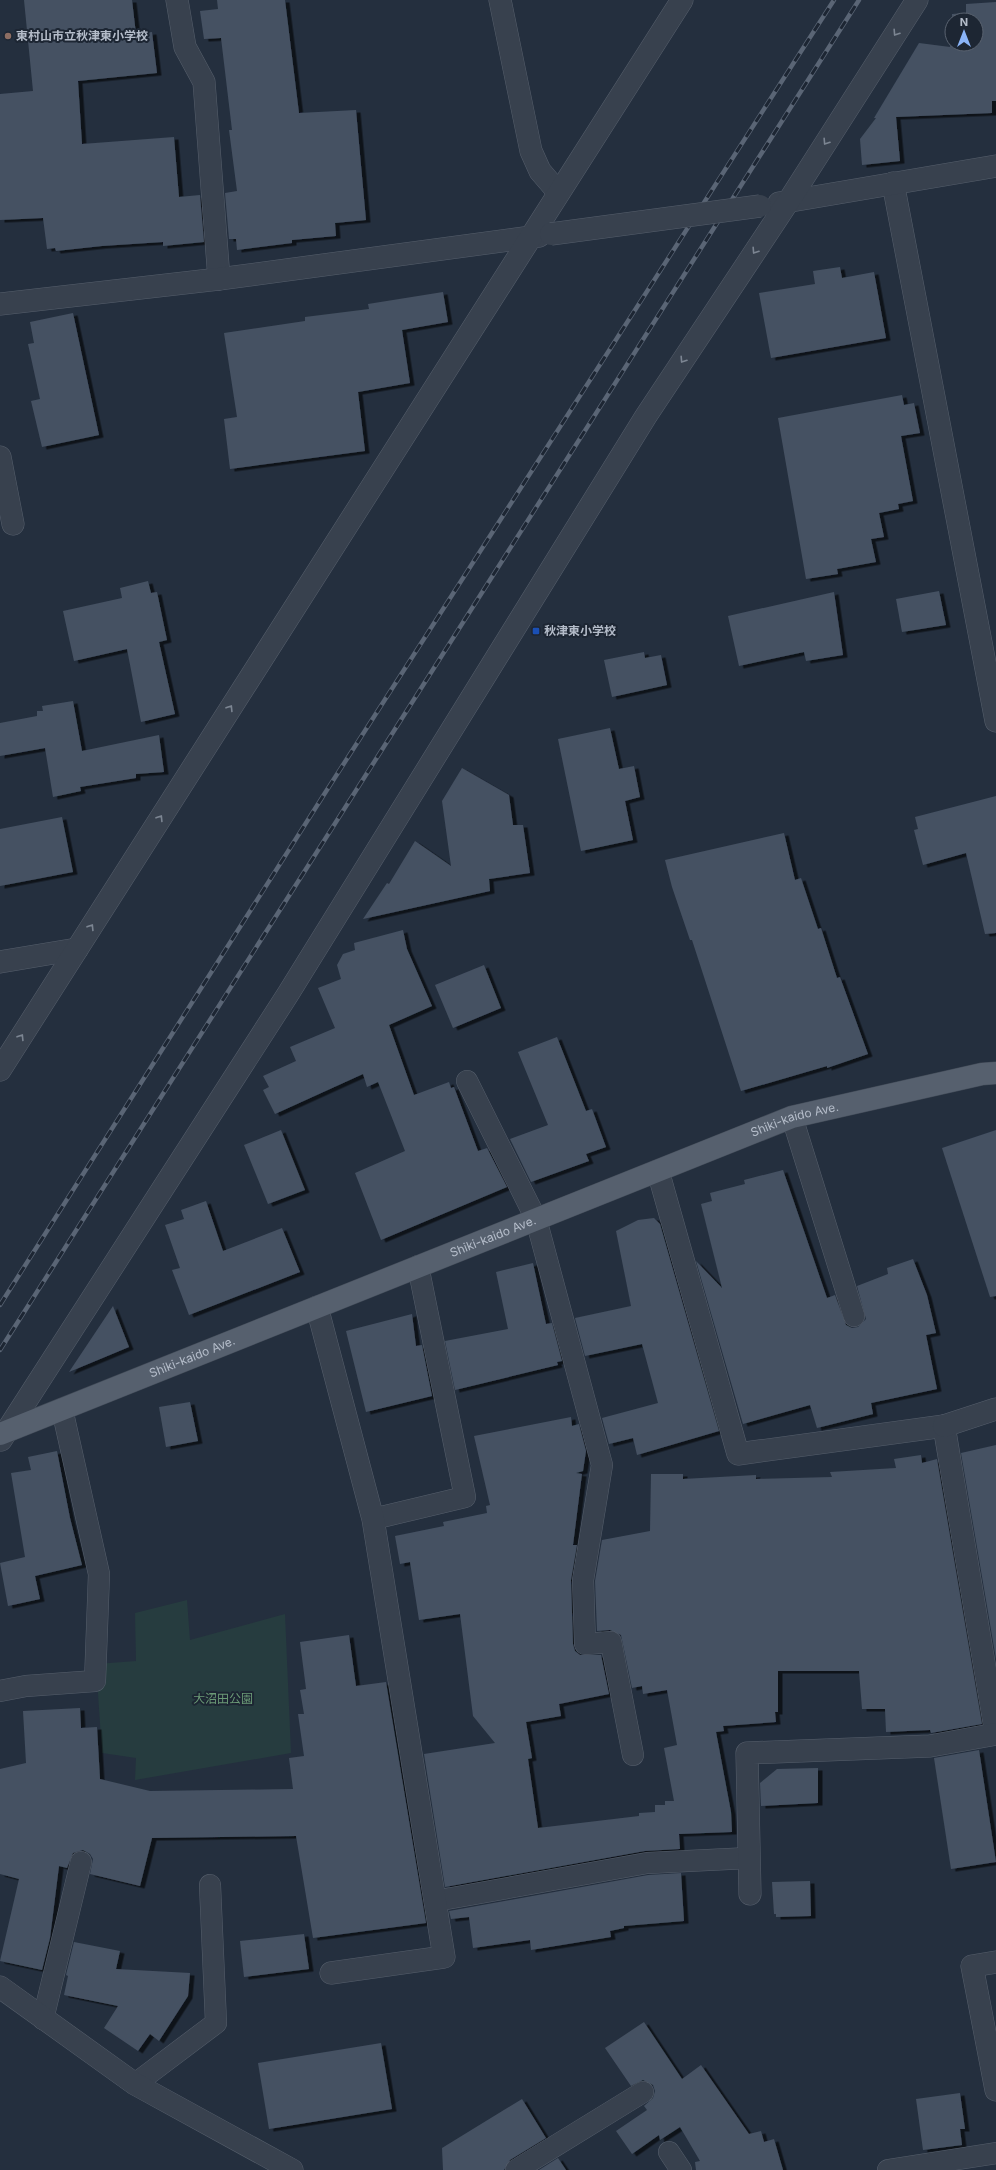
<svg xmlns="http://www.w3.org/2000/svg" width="996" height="2170" viewBox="0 0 996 2170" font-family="Inter,'Noto Sans JP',sans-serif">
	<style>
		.green { fill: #263c3f }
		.building { fill: #455162; fill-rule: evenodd; filter: url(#shadow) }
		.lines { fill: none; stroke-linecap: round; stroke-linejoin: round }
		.service-casing { stroke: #565f6c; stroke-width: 22 }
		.minor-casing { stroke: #565f6c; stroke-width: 23 }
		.primary-casing { stroke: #414a57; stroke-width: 23 }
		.service { stroke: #38414e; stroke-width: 21 }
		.minor { stroke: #38414e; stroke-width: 22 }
		.primary { stroke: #56606e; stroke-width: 22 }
		.rail-casing { stroke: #5a6575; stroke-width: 4.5 }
		.rail { stroke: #1d2633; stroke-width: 3; stroke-dasharray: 9; stroke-linecap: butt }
		.minor-bridge-casing { stroke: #565f6c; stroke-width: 23; stroke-linecap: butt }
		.minor-bridge { stroke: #38414e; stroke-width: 22 }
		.oneway { stroke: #7c8592 }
		.education-dot { fill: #8d6e63; stroke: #1d2633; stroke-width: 1.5 }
		.transit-dot { fill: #1a4fb4; stroke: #1d2633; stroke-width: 1.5 }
		.labels { text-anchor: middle; stroke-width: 4; stroke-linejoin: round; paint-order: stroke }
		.poi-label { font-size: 12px; font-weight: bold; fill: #b4bcc9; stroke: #1d2633; text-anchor: start }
		.street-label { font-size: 12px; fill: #b4bcc9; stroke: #1d2633 }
		.park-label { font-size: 12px; fill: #6b9a76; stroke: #1d2633 }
	</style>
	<defs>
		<filter id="shadow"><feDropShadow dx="4.5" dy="2.5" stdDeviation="0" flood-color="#0009"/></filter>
	</defs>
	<rect width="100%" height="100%" fill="#242f3e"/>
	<polygon class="green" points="187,1600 190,1640 285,1614 291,1753 135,1780 136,1758 102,1753 96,1664 136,1661 135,1613"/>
	<g class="building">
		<polygon points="24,0 132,0 136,34 152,32 157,73 78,81 82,144 174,137 179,197 200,195 204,242 163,246 163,242 102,246 56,251 55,248 47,249 43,218 0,220 0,94 33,91"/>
		<polygon points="217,0 285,0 299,113 356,110 366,220 335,223 336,236 292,240 292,243 237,250 236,239 229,239 225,193 237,191 229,130 232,130 221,38 204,39 200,11 218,9"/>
		<path d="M996,2V101H992V113L896,117L900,161L862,165L860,139L876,118H874L919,43L950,47L948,20H952V14L966,13V4ZM952,20H976V44H952Z"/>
		<polygon points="840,267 842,278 874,272 886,338 771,358 759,293 815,284 813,271"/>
		<polygon points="443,292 448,322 402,330 410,383 358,392 365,451 230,469 224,419 237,417 224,333 305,321 305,317 369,309 368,304"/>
		<polygon points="73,313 99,435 42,447 31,401 40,399 28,344 34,343 30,322"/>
		<polygon points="902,395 904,405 914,403 920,433 901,436 913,501 898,504 899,509 879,513 884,537 871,539 876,562 837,569 838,574 806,579 778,418"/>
		<polygon points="148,581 151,593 157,592 167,640 159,642 175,714 141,722 127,649 74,661 63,611 122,598 120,588"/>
		<polygon points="939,591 946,625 902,632 896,599"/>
		<polygon points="834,592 843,655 806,661 804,652 739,666 728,616"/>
		<polygon points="644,652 645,658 661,655 667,685 612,697 604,660"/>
		<polygon points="73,701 82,751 159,735 164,772 136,774 136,778 80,787 81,791 53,797 45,748 0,756 0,723 37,716 37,711 43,711 42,706"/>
		<polygon points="610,728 619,769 634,766 640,797 625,801 633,840 581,851 558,739"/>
		<polygon points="462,768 509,795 513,825 523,825 530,873 489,879 490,891 363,919 387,883 389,884 415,841 451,866 442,801"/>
		<polygon points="996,796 996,933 985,934 966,853 923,865 914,830 918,829 915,817"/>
		<polygon points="62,817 73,872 0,886 0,829"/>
		<polygon points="784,833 795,880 801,878 818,929 821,928 837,978 840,977 868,1054 827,1068 827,1066 741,1091 692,940 690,940 672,887 665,860"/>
		<polygon points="403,930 407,949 432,1006 389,1025 414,1095 449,1082 451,1088 454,1087 478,1151 487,1148 507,1187 381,1240 355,1173 405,1151 378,1082 367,1087 363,1074 275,1114 263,1090 269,1087 263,1076 296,1061 290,1047 335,1028 318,988 341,979 337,965 343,954 355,950 354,943"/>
		<polygon points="484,965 501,1008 453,1028 435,985"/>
		<polygon points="557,1037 586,1111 592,1109 606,1147 586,1154 589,1161 531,1182 510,1139 548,1125 518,1052"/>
		<polygon points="281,1130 305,1190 268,1204 244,1145"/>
		<polygon points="996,1130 996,1296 990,1297 942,1148"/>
		<polygon points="783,1170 827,1298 835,1295 846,1325 852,1328 858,1327 866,1319 857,1286 888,1274 887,1268 913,1259 927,1295 936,1333 926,1335 937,1389 871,1403 873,1414 817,1428 810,1405 743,1424 696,1261 722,1288 701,1204 712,1201 710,1193 745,1184 744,1180"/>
		<polygon points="206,1201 223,1251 282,1228 300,1272 189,1315 172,1270 180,1268 165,1225 184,1219 181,1210"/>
		<polygon points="654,1218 660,1224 719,1431 637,1455 633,1438 609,1444 602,1418 658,1403 642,1344 585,1356 575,1318 631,1306 616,1231 638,1220"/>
		<polygon points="533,1263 546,1324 552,1323 562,1361 557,1362 558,1365 455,1390 445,1341 508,1329 496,1272"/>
		<polygon points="113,1306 129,1347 69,1372"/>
		<polygon points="412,1314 416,1346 422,1345 432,1396 366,1412 346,1331"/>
		<polygon points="190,1402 198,1441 166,1447 159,1407"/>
		<polygon points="571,1417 572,1426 579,1424 586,1451 583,1471 576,1473 582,1474 573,1545 577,1545 571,1580 573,1644 575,1651 580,1655 601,1655 609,1694 559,1704 561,1716 526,1722 532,1758 528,1759 538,1828 639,1816 639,1813 655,1812 655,1805 665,1805 665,1801 674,1801 664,1748 677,1745 667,1690 643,1694 642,1686 632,1688 621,1635 610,1630 597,1631 595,1581 602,1540 650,1531 651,1474 683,1474 683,1479 756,1475 756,1479 832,1477 830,1472 896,1468 894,1459 921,1455 922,1463 937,1459 982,1724 931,1733 930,1730 886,1732 885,1709 862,1709 859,1671 778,1671 778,1712 775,1712 776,1722 723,1726 724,1731 716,1732 731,1812 732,1832 679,1834 680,1849 645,1851 445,1887 424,1754 495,1743 473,1716 460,1614 419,1620 410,1562 400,1564 395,1536 444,1526 443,1522 487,1513 486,1506 490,1505 474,1436"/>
		<polygon points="996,1445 996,1659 961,1453"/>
		<polygon points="57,1451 70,1518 82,1565 35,1576 40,1599 8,1606 0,1563 25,1557 11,1473 31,1470 28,1457"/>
		<polygon points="349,1635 356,1686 386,1682 426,1923 313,1938 296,1836 152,1838 140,1886 90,1874 93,1859 90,1854 83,1850 73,1853 67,1868 59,1866 50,1938 42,1970 0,1961 19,1879 0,1874 0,1769 26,1763 23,1711 80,1708 81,1728 97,1727 100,1779 150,1791 293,1789 289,1758 304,1756 298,1714 304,1714 300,1690 306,1689 300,1642"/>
		<polygon points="979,1750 996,1862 951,1869 934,1758"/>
		<polygon points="818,1768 818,1803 761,1806 760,1783 777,1769"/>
		<polygon points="681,1873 684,1921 624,1926 624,1928 610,1931 611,1937 531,1950 530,1940 473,1948 469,1917 451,1919 449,1911 648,1875"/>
		<polygon points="810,1881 811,1916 776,1917 776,1914 774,1914 772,1882"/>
		<polygon points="304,1934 309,1969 244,1977 240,1941"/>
		<polygon points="74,1942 120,1951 116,1969 190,1973 188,1996 159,2041 150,2034 138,2051 104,2028 118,2006 64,1995 68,1976 66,1975"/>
		<polygon points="644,2022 682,2079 701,2065 749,2134 761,2131 764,2142 774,2139 783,2170 696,2170 695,2162 700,2161 680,2127 660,2140 659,2135 632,2154 616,2131 647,2110 644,2106 653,2098 655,2091 653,2085 643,2080 631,2086 605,2048"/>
		<polygon points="381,2043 392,2109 269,2129 258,2063"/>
		<polygon points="960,2093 965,2129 960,2129 962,2145 923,2150 916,2099"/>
		<polygon points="522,2099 546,2138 510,2160 504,2170 443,2170 442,2148"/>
		<polygon points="558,2158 566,2170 539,2170"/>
	</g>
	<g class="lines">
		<defs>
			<g id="service">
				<polyline points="467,1081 536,1219 602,1465 583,1580 585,1644 611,1642 633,1755"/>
				<polyline points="792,1117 854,1316"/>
				<polyline points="373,1519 465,1497 418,1266"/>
				<polyline points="0,1691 26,1686 95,1681 99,1574 62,1409"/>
				<polyline points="435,1901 647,1863 749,1858"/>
				<polyline points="43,2019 81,1862"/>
				<polyline points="135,2084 216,2023 210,1885"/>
				<polyline points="669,2152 681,2170"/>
				<polyline points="516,2170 643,2092"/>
				<polyline points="888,2170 996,2153"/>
			</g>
			<g id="minor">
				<polyline points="177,0 185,47 204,82 219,279"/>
				<polyline points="500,0 531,151 540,171 558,192"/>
				<polyline points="893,183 996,721"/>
				<polyline points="779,203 996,166"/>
				<polyline points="0,304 219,279 539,236"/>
				<polyline points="0,457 13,524"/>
				<polyline points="0,962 77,949"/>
				<polyline points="0,1070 682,0"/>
				<polyline points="658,1171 738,1454 944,1426 996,1734"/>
				<polyline points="317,1307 373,1519 444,1957 331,1973"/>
				<polyline points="944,1426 996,1409"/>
				<polyline points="1,1440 288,994 646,416 788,202 917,0"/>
				<polyline points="750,1894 747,1753 930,1746 996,1734"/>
				<polyline points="996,1962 972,1966 996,2090"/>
				<polyline points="0,1987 135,2084 292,2170"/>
			</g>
			<g id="primary">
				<path id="s1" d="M0,1434L792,1117L982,1074L996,1073"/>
			</g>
		</defs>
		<use href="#service" class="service-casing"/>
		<use href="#minor" class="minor-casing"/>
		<use href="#primary" class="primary-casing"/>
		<use href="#service" class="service"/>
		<use href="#minor" class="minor"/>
		<use href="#primary" class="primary"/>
		<defs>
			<g id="rail">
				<polyline points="0,1305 325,793 834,0"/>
				<polyline points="0,1350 859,0"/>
			</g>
		</defs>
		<use href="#rail" class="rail-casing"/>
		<use href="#rail" class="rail"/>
		<defs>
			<polyline id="minor-bridge" points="551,234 760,206"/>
		</defs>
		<use href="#minor-bridge" class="minor-bridge-casing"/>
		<use href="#minor-bridge" class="minor-bridge"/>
	</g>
	<defs><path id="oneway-chevron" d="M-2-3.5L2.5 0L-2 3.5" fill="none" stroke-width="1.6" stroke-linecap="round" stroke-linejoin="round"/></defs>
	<g class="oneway">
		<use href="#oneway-chevron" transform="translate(896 33) rotate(123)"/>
		<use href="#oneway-chevron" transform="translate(826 142) rotate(123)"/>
		<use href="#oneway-chevron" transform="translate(755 251) rotate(123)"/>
		<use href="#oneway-chevron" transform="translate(683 360) rotate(123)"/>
		<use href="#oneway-chevron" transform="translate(230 708) rotate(-58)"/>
		<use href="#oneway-chevron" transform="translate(160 818) rotate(-58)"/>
		<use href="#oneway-chevron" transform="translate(91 927) rotate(-58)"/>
		<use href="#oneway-chevron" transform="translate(21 1037) rotate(-58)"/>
	</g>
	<circle class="education-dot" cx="8" cy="36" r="4"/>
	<rect class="transit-dot" x="532" y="627" width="8" height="8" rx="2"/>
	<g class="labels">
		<g class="poi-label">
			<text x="16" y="40">東村山市立秋津東小学校</text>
			<text x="544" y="635">秋津東小学校</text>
		</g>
		<g class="street-label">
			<text dy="4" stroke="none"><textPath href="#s1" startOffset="855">Shiki-kaido Ave.</textPath></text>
			<text dy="4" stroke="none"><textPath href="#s1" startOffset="531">Shiki-kaido Ave.</textPath></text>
			<text dy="4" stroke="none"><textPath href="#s1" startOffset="207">Shiki-kaido Ave.</textPath></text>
		</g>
		<g class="park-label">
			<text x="223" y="1703">大沼田公園</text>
		</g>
	</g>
	<g transform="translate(964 32)"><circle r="19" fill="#1d2633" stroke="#59626f"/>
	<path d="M0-3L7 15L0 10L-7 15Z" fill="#8ab4f8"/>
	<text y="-6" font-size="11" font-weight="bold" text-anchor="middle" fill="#b4bcc9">N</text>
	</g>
</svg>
